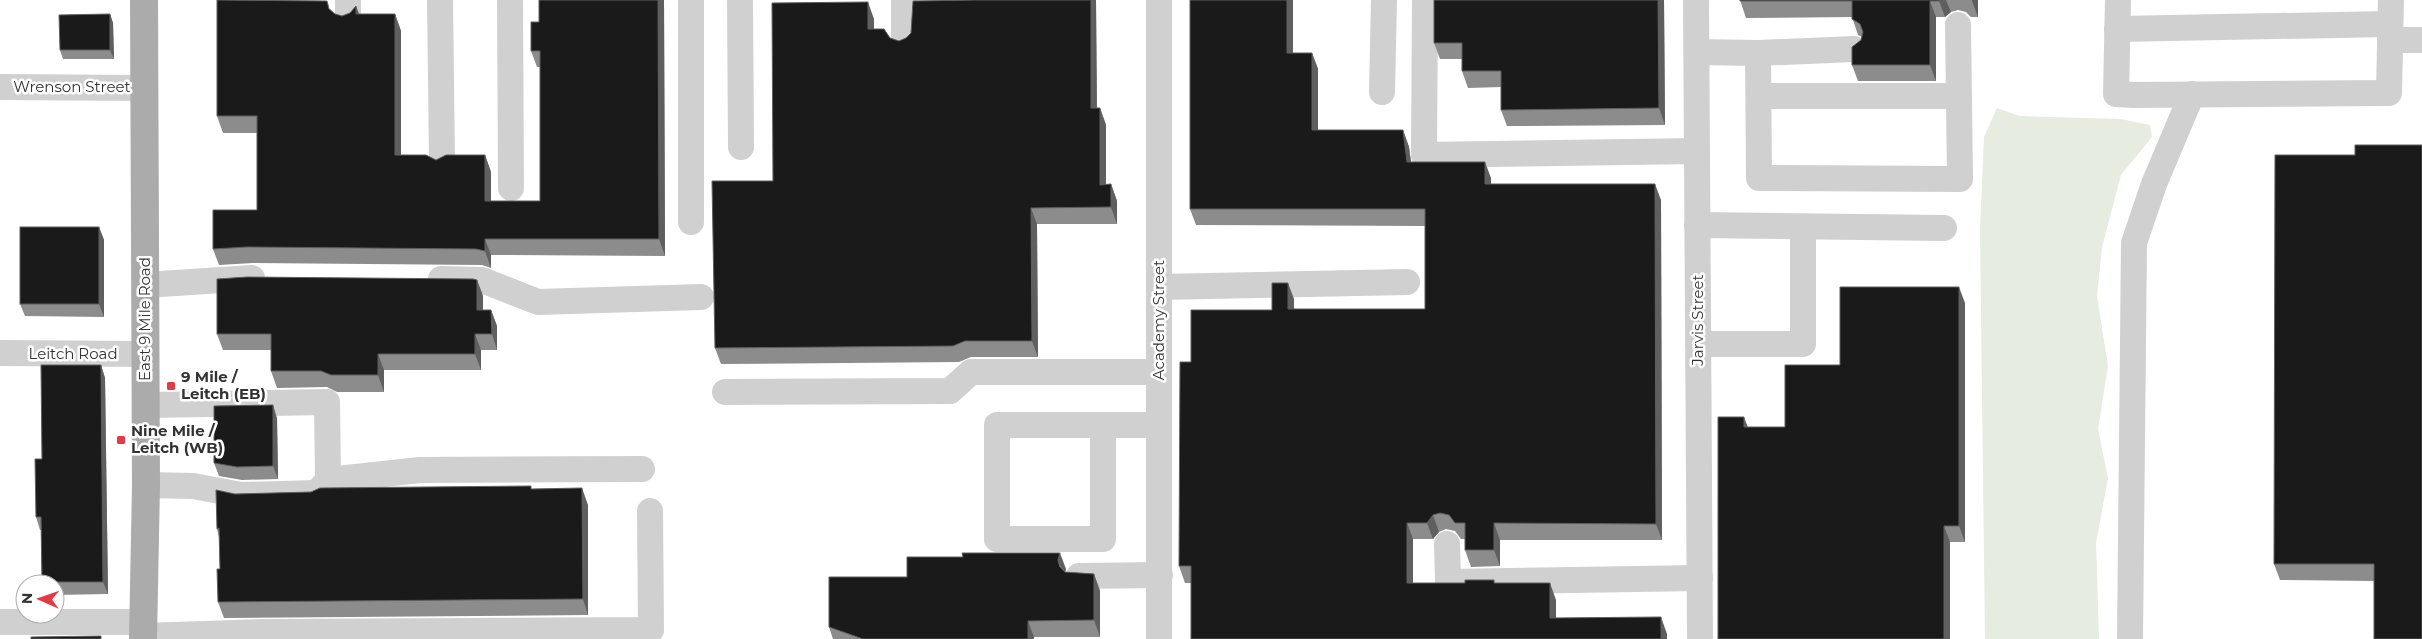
<svg xmlns="http://www.w3.org/2000/svg" width="2422" height="639" viewBox="0 0 2422 639" font-family="Montserrat,sans-serif">
	<style>
		.green { fill: #e6ecdf }
		.lines { fill: none; stroke-linecap: round; stroke-linejoin: round }
		.minor { stroke: #d0d0d0; stroke-width: 26 }
		.major { stroke: #ababab; stroke-width: 28 }
		.wall { fill: #8c8c8c }
		.shaded-wall { fill: #5f5f5f }
		.building { fill: #1a1a1a; stroke: #5f5f5f }
		.poi-dot { fill: #e63946; stroke: #fff; stroke-width: 2 }
		.labels { text-anchor: middle; stroke-width: 5; stroke-linejoin: round; paint-order: stroke }
		.street-label { font-size: 15px; fill: #333; stroke: #fff }
		.poi-label { font-size: 15px; font-weight: bold; fill: #333; stroke: #fff; text-anchor: start }
	</style>
	<rect width="100%" height="100%" fill="#fff"/>
	<polygon class="green" points="1997,108 2019,116 2121,119 2150,125 2152,137 2121,175 2102,247 2097,296 2108,366 2098,429 2108,478 2096,543 2099,639 1985,639 1980,230 1984,137"/>
	<g class="lines">
		<g class="minor">
			<polyline points="348,0 348,17"/>
			<polyline points="440,0 442,161"/>
			<polyline points="510,0 511,188"/>
			<polyline points="691,0 691,222"/>
			<polyline points="740,0 741,147"/>
			<polyline points="904,0 904,42"/>
			<polyline points="1425,0 1424,155 1697,151"/>
			<polyline points="1696,0 1700,639"/>
			<polyline points="2118,0 2116,94 2133,95 2389,93 2391,0"/>
			<polyline points="2117,29 2390,24"/>
			<polyline points="2390,40 2422,40"/>
			<polyline points="1697,52 1758,53 1854,49"/>
			<polyline points="1758,53 1759,178 1960,179 1958,25"/>
			<polyline points="0,87 144,88"/>
			<polyline points="1382,92 1384,0"/>
			<polyline points="1759,96 1959,96"/>
			<polyline points="1697,225 1944,228"/>
			<polyline points="441,279 482,280 538,302 701,297"/>
			<polyline points="145,285 252,278"/>
			<polyline points="1159,287 1407,282"/>
			<polyline points="1698,344 1803,344 1803,227"/>
			<polyline points="0,353 145,354"/>
			<polyline points="725,392 950,391 971,372 1159,372"/>
			<polyline points="145,405 327,402 328,480"/>
			<polyline points="1103,425 1103,539 997,539 997,425 1159,425"/>
			<polyline points="146,485 193,486 241,495 317,493 328,480 420,470 642,469"/>
			<polyline points="1447,544 1448,582 1700,578"/>
			<polyline points="1079,576 1160,575"/>
			<polyline points="0,622 143,622"/>
			<polyline points="143,636 261,632 651,630 650,511"/>
			<polyline points="1159,639 1159,0"/>
			<polyline points="2130,639 2134,243 2154,184 2192,94"/>
		</g>
		<polyline class="major" points="143,639 146,485 144,0"/>
	</g>
	<g class="wall">
		<polygon points="664,0 665,256 491,255 491,268 482,265 253,263 219,265 213,249 257,210 257,133 223,133 217,116 330,9 335,14 342,16 350,13 356,6 359,14 395,14 401,31 401,155 436,160 485,155 491,172 491,201 540,201 540,67 537,67 531,51 539,22"/>
		<polygon points="1096,0 1097,108 1100,108 1106,125 1106,184 1111,184 1117,201 1117,224 1037,224 1038,357 971,357 959,362 721,364 715,348 773,181 874,19 874,29 890,38 899,41"/>
		<polygon points="1190,0 1293,0 1293,53 1312,53 1318,69 1318,130 1403,130 1409,147 1411,162 1491,178 1491,184 1661,200 1662,540 1500,540 1500,566 1471,567 1465,550 1465,539 1461,539 1455,531 1446,529 1439,532 1433,539 1413,539 1413,583 1465,583 1494,580 1495,583 1556,600 1556,618 1667,634 1191,583 1185,583 1179,566 1191,362 1272,310 1294,299 1294,309 1425,309 1425,226 1196,225 1190,209"/>
		<polygon points="1434,0 1664,0 1665,125 1507,126 1501,110 1501,87 1468,88 1462,71 1462,59 1440,59 1434,43"/>
		<polygon points="1740,0 1978,0 1978,17 1971,17 1966,12 1958,10 1951,12 1945,17 1936,17 1936,81 1858,81 1852,65 1862,37 1858,35 1852,17 1746,18"/>
		<polygon points="110,14 113,23 114,59 63,59 60,50"/>
		<polygon points="2422,145 2374,581 2280,580 2274,564 2355,155"/>
		<polygon points="99,227 104,240 104,317 25,316 20,304"/>
		<polygon points="477,280 483,296 483,310 491,310 497,326 497,350 481,350 481,370 384,370 384,392 337,392 327,387 277,388 271,371 271,350 223,350 217,334"/>
		<polygon points="1965,303 1965,542 1950,542 1748,427 1785,427 1840,365"/>
		<polygon points="101,365 105,378 108,594 55,595 55,584 42,584 42,582 41,530 40,530 36,517 42,459"/>
		<polygon points="277,418 278,479 242,480 219,476 214,463"/>
		<polygon points="532,489 588,505 588,615 224,618 218,602 220,569 219,537 217,529 235,494 311,492"/>
		<polygon points="1066,569 1065,572 1094,574 1100,591 1100,637 1034,637 1034,639 833,639 829,627 907,577"/>
	</g>
	<g class="shaded-wall">
		<polygon points="658,0 664,0 665,256 659,239"/>
		<polygon points="1091,0 1096,0 1097,125 1091,108"/>
		<polygon points="1287,0 1293,0 1293,69 1287,53"/>
		<polygon points="1658,0 1664,0 1665,125 1659,108"/>
		<polygon points="1940,0 1946,0 1951,12 1945,17 1939,1"/>
		<polygon points="1972,0 1978,0 1978,17 1972,1"/>
		<polygon points="1930,1 1936,17 1936,81 1930,65"/>
		<polygon points="868,2 874,19 874,46 868,29"/>
		<polygon points="356,6 362,22 356,14"/>
		<polygon points="110,14 113,23 114,59 110,50"/>
		<polygon points="395,14 401,31 401,172 395,155"/>
		<polygon points="1312,53 1318,69 1318,147 1312,130"/>
		<polygon points="1100,108 1106,125 1106,201 1100,185"/>
		<polygon points="1403,130 1409,147 1413,178 1407,162"/>
		<polygon points="485,155 491,172 491,217 485,201"/>
		<polygon points="1485,162 1491,178 1491,200 1485,184"/>
		<polygon points="1111,184 1117,201 1117,224 1111,207"/>
		<polygon points="1655,184 1661,200 1662,540 1656,524"/>
		<polygon points="1031,208 1037,224 1038,357 1032,341"/>
		<polygon points="99,227 104,240 104,317 99,304"/>
		<polygon points="485,239 491,255 491,268 485,251"/>
		<polygon points="477,280 483,296 483,326 477,310"/>
		<polygon points="1288,283 1294,299 1294,325 1288,309"/>
		<polygon points="1959,287 1965,303 1965,542 1959,526"/>
		<polygon points="491,310 497,326 497,350 492,334"/>
		<polygon points="475,334 481,350 481,370 475,354"/>
		<polygon points="378,354 384,370 384,392 378,375"/>
		<polygon points="101,365 105,378 108,594 103,582"/>
		<polygon points="273,405 277,418 278,479 273,466"/>
		<polygon points="1744,417 1750,433 1744,427"/>
		<polygon points="582,488 588,505 588,615 583,599"/>
		<polygon points="1433,515 1439,532 1433,539 1427,523"/>
		<polygon points="1407,523 1413,539 1413,599 1407,583"/>
		<polygon points="1494,523 1500,540 1500,566 1494,550"/>
		<polygon points="1944,526 1950,542 1950,639 1944,639"/>
		<polygon points="1060,553 1066,569 1064,577 1066,583 1058,560"/>
		<polygon points="1094,574 1100,591 1100,637 1094,620"/>
		<polygon points="1550,583 1556,600 1556,635 1550,618"/>
		<polygon points="1661,617 1667,634 1667,639 1661,639"/>
		<polygon points="1028,621 1034,637 1034,639 1028,639"/>
	</g>
	<g class="building">
		<polygon points="217,0 327,1 329,9 335,14 342,16 350,13 356,6 356,14 395,14 395,155 426,155 436,160 446,155 485,155 485,201 540,201 540,51 531,51 531,22 539,22 539,0 658,0 659,239 485,239 485,251 476,249 247,247 213,249 213,210 257,210 257,116 217,116"/>
		<polygon points="974,0 1091,0 1091,108 1100,108 1100,185 1111,184 1111,207 1031,208 1032,341 965,341 953,346 715,348 712,181 773,181 772,3 868,2 868,29 884,29 890,38 899,41 906,38 911,33 913,1"/>
		<polygon points="1190,0 1287,0 1287,53 1312,53 1312,130 1403,130 1407,162 1485,162 1485,184 1655,184 1656,524 1494,523 1494,550 1465,550 1465,523 1455,523 1449,515 1440,513 1433,515 1427,523 1407,523 1407,583 1465,583 1465,580 1494,580 1494,583 1550,583 1550,618 1661,617 1661,639 1191,639 1191,566 1179,566 1180,362 1191,362 1191,310 1272,310 1272,283 1288,283 1288,309 1425,309 1425,209 1190,209"/>
		<polygon points="1434,0 1658,0 1659,108 1501,110 1501,71 1462,71 1462,43 1434,43"/>
		<polygon points="1740,0 1940,0 1939,1 1930,1 1930,65 1852,65 1852,47 1861,40 1863,32 1860,24 1852,19 1852,1 1740,1"/>
		<polygon points="110,14 110,50 60,50 59,15"/>
		<polygon points="2355,145 2422,145 2422,639 2374,639 2374,564 2274,564 2275,155 2355,155"/>
		<rect x="20" y="227" width="79" height="77"/>
		<polygon points="247,277 473,279 477,280 477,310 491,310 492,334 475,334 475,354 378,354 378,375 331,375 321,371 271,371 271,334 217,334 217,279"/>
		<polygon points="1840,287 1959,287 1959,526 1944,526 1944,639 1718,639 1718,417 1744,417 1744,427 1785,427 1785,365 1840,365"/>
		<polygon points="41,365 101,365 103,582 42,582 41,517 36,517 35,459 42,459"/>
		<polygon points="273,405 273,466 237,467 214,463 214,406"/>
		<polygon points="531,486 531,489 582,488 583,599 218,602 217,569 220,569 219,528 217,529 216,490 235,494 311,492 320,488"/>
		<polygon points="962,553 1060,553 1058,560 1060,567 1065,572 1094,574 1094,620 1028,621 1028,639 863,639 829,627 829,577 907,577 907,557 963,557"/>
		<polygon points="101,636 101,639 31,639 31,637"/>
	</g>
	<g class="poi-dot">
		<rect x="166" y="381" width="10" height="10" rx="2.5"/>
		<rect x="116" y="435" width="10" height="10" rx="2.5"/>
	</g>
	<g class="labels">
		<g class="street-label">
			<text x="72" y="92">Wrenson Street</text>
			<text transform="translate(145 319) rotate(-90)" y="5">East 9 Mile Road</text>
			<text transform="translate(1159 320) rotate(-90)" y="5">Academy Street</text>
			<text transform="translate(1698 320) rotate(-90)" y="5">Jarvis Street</text>
			<text x="73" y="359">Leitch Road</text>
		</g>
		<g class="poi-label">
			<text x="181" y="382">9 Mile /<tspan x="181" dy="17">Leitch (EB)</tspan></text>
			<text x="131" y="436">Nine Mile /<tspan x="131" dy="17">Leitch (WB)</tspan></text>
		</g>
	</g>
	<g transform="translate(40 599) rotate(272)"><circle r="24" fill="#ffffff" stroke="#adadad"/>
	<path d="M0-4L9 19L0 12L-9 19Z" fill="#e63946"/>
	<text y="-8" font-size="14" font-weight="bold" text-anchor="middle" fill="#333333">N</text>
	</g>
</svg>
